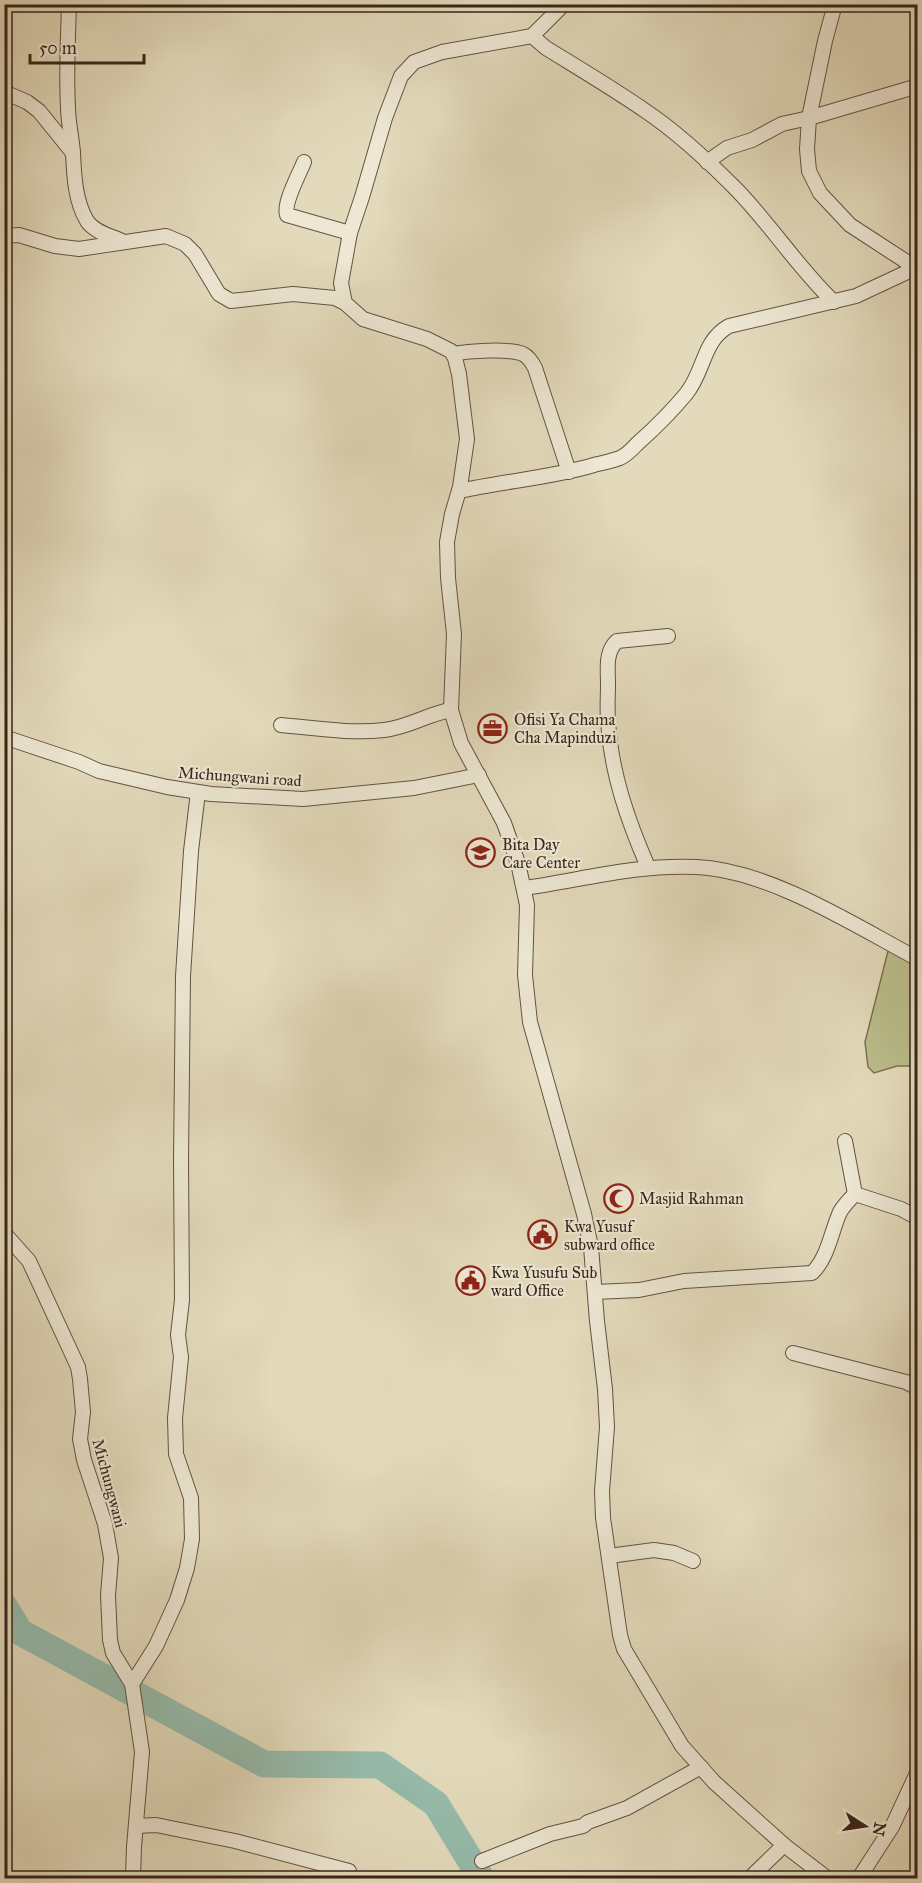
<svg xmlns="http://www.w3.org/2000/svg" width="922" height="1883" viewBox="0 0 922 1883" font-family="'IM FELL Great Primer',serif">
	<style>
		.green { fill: #babd8b; stroke: #7a7153; stroke-width: 1.5 }
		.lines { fill: none; stroke-linecap: round; stroke-linejoin: round }
		.river { stroke: #96bbab; stroke-width: 27 }
		.minor-casing { stroke: #645243; stroke-width: 16 }
		.minor { stroke: #ede7d3; stroke-width: 14 }
		.labels { text-anchor: middle; stroke-width: 4.5; stroke-linejoin: round; paint-order: stroke }
		.poi-label { font-size: 16px; fill: #39251b; stroke: #ede7d3; text-anchor: start }
		.street-label { font-size: 16px; fill: #39251b; stroke: #ede7d3 }
	</style>
	<rect width="100%" height="100%" fill="#e3dabb"/>
	<filter id="stains"><feTurbulence type="fractalNoise" baseFrequency=".00333" numOctaves="4"/><feColorMatrix values="0 0 0 0 .2 0 0 0 0 .09 0 0 0 0 .02 0 0 0 .5 -.17"/></filter>
	<radialGradient id="worn" r=".72"><stop offset=".6" stop-color="#630" stop-opacity="0"/><stop offset="1" stop-color="#630" stop-opacity=".3"/></radialGradient>
	<polygon class="green" points="891,939 917,951 917,1066 897,1066 874,1073 868,1067 865,1042"/>
	<g class="lines">
		<polyline class="river" points="4,1606 20,1632 264,1764 380,1765 436,1804 481,1878"/>
		<defs>
			<g id="minor">
				<path d="M69,4C68,39 66,73 68,107C68,122 72,138 73,153C74,175 75,201 87,221C94,232 111,236 122,241"/>
				<polyline points="564,4 532,36 442,52 414,62 401,76 385,118 362,197 350,233 341,283 345,303 363,319 427,339 451,351 455,358 459,374 467,439 460,487 452,514 447,542 448,578 454,634 451,710 461,743 504,823 518,863 527,905 525,975 530,1022 584,1214 591,1247 597,1321 605,1389 607,1427 602,1491 603,1518 620,1635 624,1649 682,1746 714,1782 784,1845 827,1878"/>
				<polyline points="835,4 825,41 809,118 807,149 809,171 820,193 850,225 916,268"/>
				<path d="M532,36L546,48C580,69 614,89 647,112C678,133 708,161 734,187C770,223 797,267 834,302"/>
				<polyline points="4,92 27,102 39,111 73,153"/>
				<path d="M304,162C299,175 283,203 287,215L350,233"/>
				<polyline points="707,162 727,148 752,140 782,124 809,118 918,86"/>
				<polyline points="4,236 19,235 55,246 79,249 166,236 185,244 195,254 219,294 231,301 293,294 335,298 345,303"/>
				<path d="M453,354C468,351 509,348 523,354C529,357 532,362 535,368L569,472"/>
				<path d="M459,491C504,481 550,478 594,465C602,463 612,461 620,458C627,455 633,448 638,443C655,428 671,412 686,394C705,371 702,341 729,326L856,296L918,267"/>
				<path d="M281,725C315,728 351,734 384,730C410,727 427,714 451,710"/>
				<polyline points="4,737 79,762 99,771 167,787 211,794 303,799 414,788 479,775"/>
				<path d="M648,867C628,821 611,773 608,721C607,709 608,696 608,684C608,669 605,652 617,641L668,636"/>
				<path d="M524,888C581,880 637,864 696,867C769,870 854,925 918,959"/>
				<polyline points="845,1141 855,1194 901,1209 918,1218"/>
				<polyline points="4,1233 29,1261 78,1367 80,1379 83,1412 80,1439 84,1460 105,1524 111,1558 108,1595 110,1640 113,1653 132,1684"/>
				<path d="M595,1292L639,1290L684,1281L812,1273C828,1258 831,1232 840,1212C844,1205 849,1200 855,1194"/>
				<polyline points="793,1353 906,1382 918,1388"/>
				<polyline points="609,1556 654,1550 674,1553 693,1561"/>
				<polyline points="136,1826 156,1825 235,1841 349,1871"/>
				<polyline points="482,1861 550,1834 583,1826 588,1822 627,1808 701,1767"/>
				<polyline points="133,1878 134,1847 142,1752 132,1684 156,1646 177,1600 187,1568 192,1539 191,1498 176,1454 175,1418 181,1357 178,1335 182,1300 181,1160 183,976 191,851 198,792"/>
				<polyline points="750,1878 784,1845"/>
				<polyline points="859,1878 892,1827 918,1771"/>
			</g>
		</defs>
		<use href="#minor" class="minor-casing"/>
		<use href="#minor" class="minor"/>
	</g>
	<defs>
		<symbol id="office-ring" viewBox="-11 -11 22 22"><circle r="9.5" fill="#ede7d3" stroke="#8f2418" stroke-width="1.5"/><path d="M-6-3h4V-5.5h4V-3h4V5H-6ZM-1-4.5V-3h2v-1.5ZM-6 0V1H6V0Z" fill="#8f2418"/></symbol>
		<symbol id="school-ring" viewBox="-11 -11 22 22"><circle r="9.5" fill="#ede7d3" stroke="#8f2418" stroke-width="1.5"/><path d="M0-5L7-2L0 1L-7-2ZM-4 1L0 2.5L4 1V4Q0 6-4 4Z" fill="#8f2418"/></symbol>
		<symbol id="mosque-ring" viewBox="-11 -11 22 22"><circle r="9.5" fill="#ede7d3" stroke="#8f2418" stroke-width="1.5"/><path d="M3.5-4.9A6 6 0 1 0 3.5 4.9A5 5 0 1 1 3.5-4.9Z" fill="#8f2418"/></symbol>
		<symbol id="civic-ring" viewBox="-11 -11 22 22"><circle r="9.5" fill="#ede7d3" stroke="#8f2418" stroke-width="1.5"/><path d="M-.6-6.5H3V-4.5H.6V-3L4-1V1h2V6H-6V1h2V-1L-.6-3ZM-1.2 2.5V6h2.4V2.5Z" fill="#8f2418"/></symbol>
	</defs>
	<g fill-rule="evenodd">
		<use href="#office-ring" x="476" y="712" width="33" height="33"/>
		<use href="#school-ring" x="464" y="836" width="33" height="33"/>
		<use href="#mosque-ring" x="602" y="1182" width="33" height="33"/>
		<use href="#civic-ring" x="526" y="1218" width="33" height="33"/>
		<use href="#civic-ring" x="454" y="1264" width="33" height="33"/>
	</g>
	<g class="labels">
		<g class="poi-label">
			<text x="514" y="725">Ofisi Ya Chama<tspan x="514" dy="18">Cha Mapinduzi</tspan></text>
			<text x="502" y="850">Bita Day<tspan x="502" dy="18">Care Center</tspan></text>
			<text x="639" y="1204">Masjid Rahman</text>
			<text x="564" y="1232">Kwa Yusuf<tspan x="564" dy="18">subward office</tspan></text>
			<text x="491" y="1278">Kwa Yusufu Sub<tspan x="491" dy="18">ward Office</tspan></text>
		</g>
		<g class="street-label">
			<text transform="translate(240 776) rotate(4)" y="6">Michungwani road</text>
			<text transform="translate(110 1483) rotate(75)" y="6">Michungwani</text>
		</g>
	</g>
	<rect width="922" height="1883" fill="none" stroke="#e3dabb" stroke-width="24"/>
	<rect x="6" y="6" width="910" height="1871" fill="none" stroke="#39251b" stroke-width="3"/>
	<rect x="12" y="12" width="898" height="1859" fill="none" stroke="#39251b" stroke-width="1.5"/>
	<g transform="translate(865 1826) rotate(102)" stroke="#ede7d3" stroke-width="4.5" paint-order="stroke">
	<path d="M0-4.5L10 22L0 15L-10 22Z" fill="#39251b"/>
	<text y="-9" font-size="16" font-weight="bold" text-anchor="middle" fill="#39251b">N</text>
	</g>
	<path d="M30 54v9h114v-9" fill="none" stroke="#39251b" stroke-width="3"/>
	<text x="39" y="54" font-size="18" fill="#39251b" stroke="#ede7d3" stroke-width="4.5" paint-order="stroke">50 m</text>
	<rect width="100%" height="100%" filter="url(#stains)"/>
	<rect width="100%" height="100%" fill="url(#worn)"/>
</svg>
